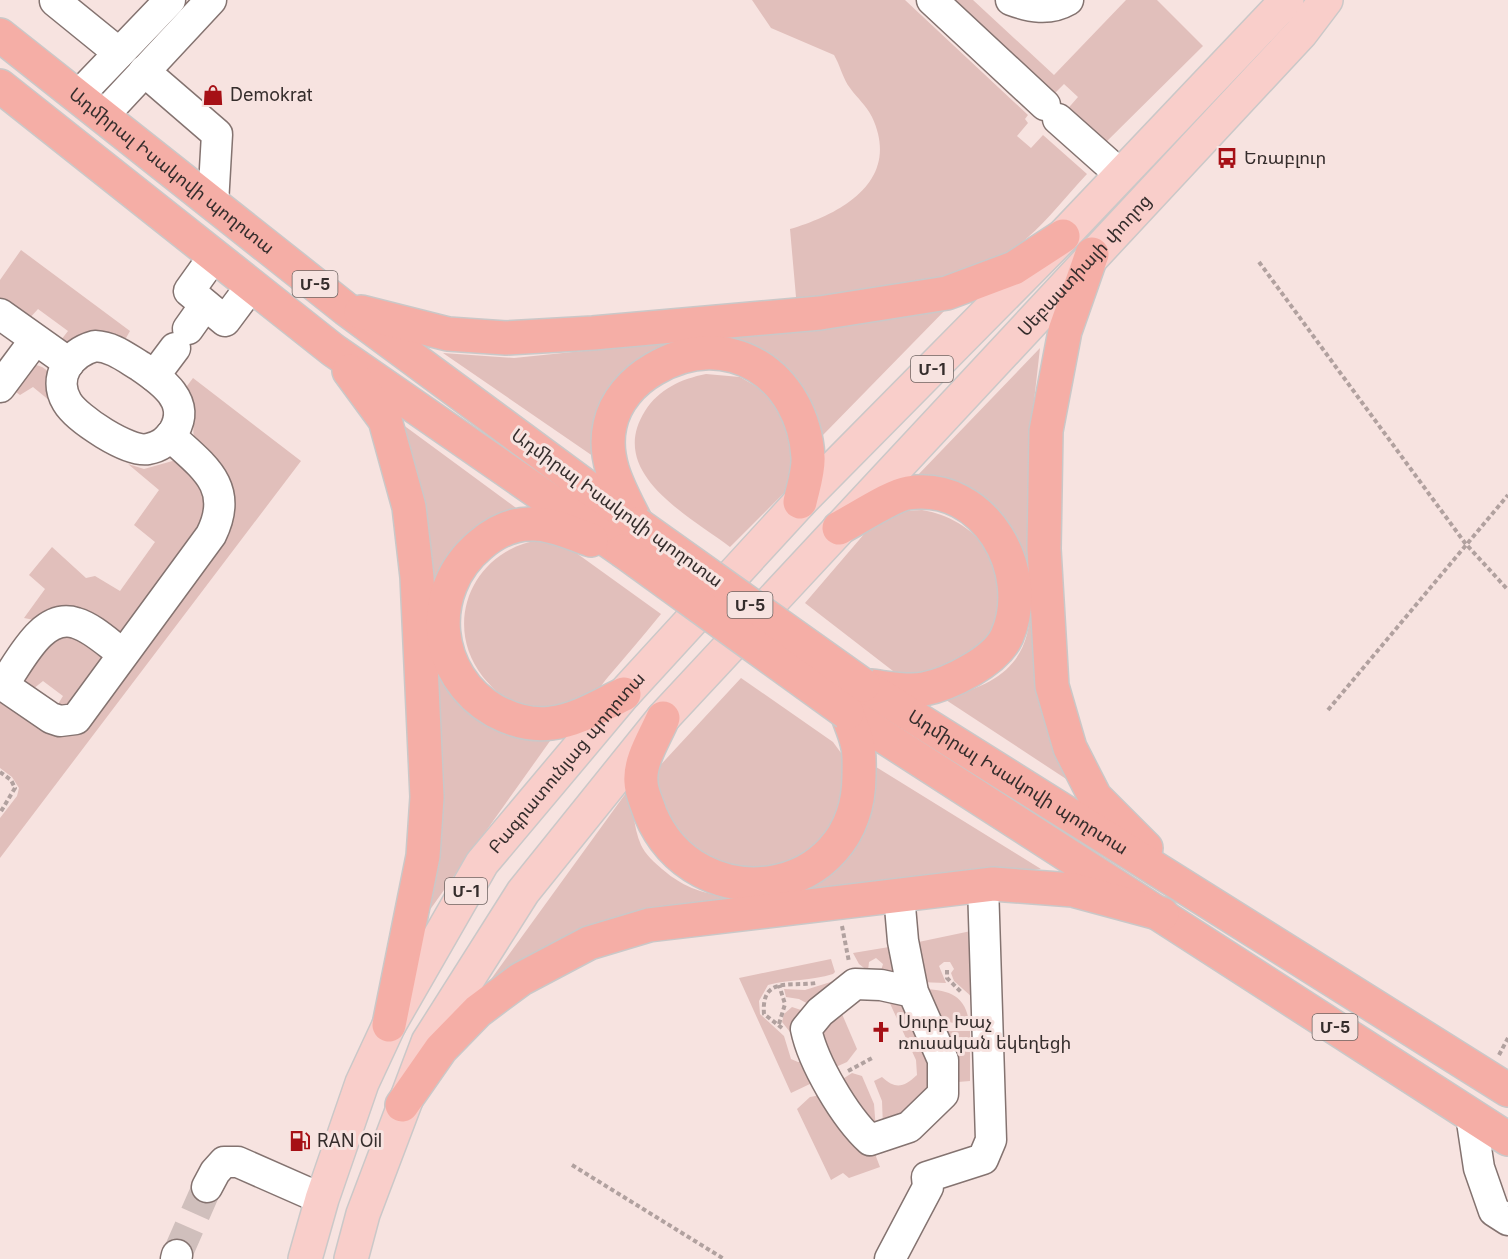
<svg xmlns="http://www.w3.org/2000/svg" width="1508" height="1259" viewBox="0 0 1508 1259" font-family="Inter,'Noto Sans Armenian',sans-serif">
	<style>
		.green { fill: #e1bfbb }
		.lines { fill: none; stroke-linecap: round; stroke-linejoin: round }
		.minor-tunnel { stroke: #d0bfbc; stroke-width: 30; stroke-dasharray: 30 15; stroke-linecap: butt }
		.minor-casing { stroke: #847370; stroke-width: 33 }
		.major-casing { stroke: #cac8c8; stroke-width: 36 }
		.highway-casing { stroke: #cac8c8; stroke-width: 36 }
		.path { stroke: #b1a19f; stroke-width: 4; stroke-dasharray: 4.5 3; stroke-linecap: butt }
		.minor { stroke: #fff; stroke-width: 30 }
		.major { stroke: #f9ceca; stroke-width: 33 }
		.highway { stroke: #f5aea6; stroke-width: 33 }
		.highway-bridge-casing { stroke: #cac8c8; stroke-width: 36; stroke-linecap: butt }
		.highway-bridge { stroke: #f5aea6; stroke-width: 33 }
		.labels { text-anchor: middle; stroke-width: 6; stroke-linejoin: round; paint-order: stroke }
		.shield { fill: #f7e3e0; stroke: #6f6462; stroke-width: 1.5 }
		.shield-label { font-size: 16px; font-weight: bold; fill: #352d2c }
		.poi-label { font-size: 18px; fill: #352d2c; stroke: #f7e3e0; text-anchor: start }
		.street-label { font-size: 18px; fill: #352d2c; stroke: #f7e3e0 }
	</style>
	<rect width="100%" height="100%" fill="#f7e3e0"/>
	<g class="green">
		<path d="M752,0H905L1028,115L1025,119L1028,123L1017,136L1031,148L1043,135L1087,174C1067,195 1049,219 1027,238C971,287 877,289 808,301L796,297L790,229C841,214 902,181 872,117C866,105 858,99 850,88C843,79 840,65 834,55L771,28Z"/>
		<polygon points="945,0 973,0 1054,75 1126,0 1157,0 1203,46 1100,148 1064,113 1078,97 1064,84 1050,98"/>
		<polygon points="21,250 130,331 122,345 58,344 68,331 38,309 27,321 0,300 0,280"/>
		<polygon points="955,300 823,435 807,398 794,377 663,351 603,463 443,353 514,358 651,344"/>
		<path d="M1040,348L1032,419L1035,587L1092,796L943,698C1009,682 1035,656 1030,586C1028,562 1023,538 1003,520C994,511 980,504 969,497C951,485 938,474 915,478Z"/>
		<path d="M36,365C55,368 61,399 67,415L33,387L20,395L9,387L27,367Z"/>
		<path d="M706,374L740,377L769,394L790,421L793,484L730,547C688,515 606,473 645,411C659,389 681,379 706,374Z"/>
		<path d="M193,378L301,461L0,858V818L17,796L19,788L12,777L0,768V695L87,728L229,535C245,485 219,481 197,444C192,437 194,430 193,422C191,411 187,400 184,390Z"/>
		<polygon points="387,413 523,513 491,523 436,651 555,734 412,935 431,862"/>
		<polygon points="176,460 192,469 215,513 119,637 24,618 45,589 29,575 52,547 86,578 95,576 120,591 155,542 134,525 159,490 128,464 144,469"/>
		<path d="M922,510C976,519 1013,565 995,620C990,635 982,651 968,661C961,666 946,667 937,670C918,675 912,678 893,671L805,603L871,526L905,511Z"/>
		<path d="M541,540L561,542L661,614C644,635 626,656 608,677C602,684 596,695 588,701C570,715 556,714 536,709C528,706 518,705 510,701C499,696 491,686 483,677C440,622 475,548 541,540Z"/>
		<polygon points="74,634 107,659 77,708 55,709 63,696 43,681 33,689 23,680 54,636"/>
		<path d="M741,678L833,742L844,757L846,776L832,830L791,866H717C681,835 663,822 654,772Z"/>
		<path d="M868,762L1041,869L779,899L481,993L631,786C633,805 633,827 641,845C645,854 655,863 662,869C706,907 745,895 797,886Z"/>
		<polygon points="971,931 972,997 954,981 951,973 954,969 950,962 944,962 939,966 946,983 918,982 909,944"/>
		<polygon points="895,946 901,974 880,974 883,964 876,958 869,962 868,971 859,964 853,953"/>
		<path d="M831,959L835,972L833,974C811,981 790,979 768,985L759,1001L760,1014L784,1036L791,1059L798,1062L809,1061L812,1083L791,1093L739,978Z"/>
		<polygon points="834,981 834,990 812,1006 799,999 786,997 784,989 805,990"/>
		<path d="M921,989C947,989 967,995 969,1024C937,1024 937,1015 921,989Z"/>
		<path d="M900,996L928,1048L929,1094L883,1128L882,1101L874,1081L882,1077C896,1090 904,1087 917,1075L916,1060L887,997Z"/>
		<polygon points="792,1007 810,1013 799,1056 790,1032 782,1022 784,1014"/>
		<polygon points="842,1014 857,1049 847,1062 829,1070 814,1032 830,1017"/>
		<polygon points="944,1031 970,1031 970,1081 958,1082 947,1089"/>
		<polygon points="852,1073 862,1076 874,1104 876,1130 835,1084"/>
		<polygon points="821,1095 872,1146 880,1167 849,1178 843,1173 831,1180 797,1109 810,1097"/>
	</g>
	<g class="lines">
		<polyline class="minor-tunnel" points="177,1255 207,1187"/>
		<defs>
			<g id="minor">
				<polyline points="932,0 1045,105"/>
				<path d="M1011,0C1030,7 1049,11 1068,0"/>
				<polyline points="55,1 119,53"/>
				<polyline points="144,71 217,134 213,204"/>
				<polyline points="77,97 170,0"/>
				<polyline points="103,116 211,0"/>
				<polyline points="1058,119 1121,175"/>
				<polyline points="214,256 189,291 225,321 251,286"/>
				<polyline points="0,314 69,363"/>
				<polyline points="188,329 205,305"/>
				<path d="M95,346C113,347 125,357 140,366C162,381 191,401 174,431C168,441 159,447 148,449C129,453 77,419 67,402C52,377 70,353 95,346Z"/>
				<polyline points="154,376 175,348"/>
				<polyline points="0,387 35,340"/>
				<path d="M0,683L51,718L60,721L76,719L211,535C235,487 204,467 170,436"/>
				<path d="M3,685C20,662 42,612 76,623C93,628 109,644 123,654"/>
				<path d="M899,895L903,941L913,992L943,1060V1094L909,1127L870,1140C845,1117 813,1063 806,1029L820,1012L855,984L881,985L913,992"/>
				<polyline points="1471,1115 1479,1168 1494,1211 1508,1220"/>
				<polyline points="207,1187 215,1172 224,1162 238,1162 322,1199"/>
				<polyline points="176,1259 177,1255"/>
				<polyline points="890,1259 928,1187 927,1177 983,1159 991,1140 983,885"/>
			</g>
			<g id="major">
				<path id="s1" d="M305,1259L322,1199L362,1083L389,1025L482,863L624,694L800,502L1063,236L1287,0"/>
				<path id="s2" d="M351,1259L363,1214L428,1042L523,892L663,718L1301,33L1326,0"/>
			</g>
			<g id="highway">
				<path id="s3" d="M0,35L346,309L637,524"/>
				<polyline points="0,86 333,350 623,551"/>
				<polyline points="1092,254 1065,331 1046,431 1044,549 1052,686 1070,748 1095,797 1146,848"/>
				<polyline points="361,312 448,334 506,338 593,333 820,313 947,293 1014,268 1063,236"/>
				<polyline points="349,371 385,420 409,507 417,577 427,797 423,856 389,1025"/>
				<path d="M635,520C620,490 602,460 610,425C615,401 633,381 654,369C728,325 803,375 808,457C809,471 803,488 800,502"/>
				<path d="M839,528C855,520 893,495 908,493C985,481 1035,572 1007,636C996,661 950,684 924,689C907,692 888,688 870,686"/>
				<path d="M591,540C573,534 553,524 534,524C513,523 495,532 480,545C425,591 433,676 495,711C512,720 532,726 552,723C577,720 601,705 624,694"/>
				<path id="s4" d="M863,685L1508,1090"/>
				<polyline points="847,713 1508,1139"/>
				<path d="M663,718C655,737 639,761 641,782C641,792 647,803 650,813C695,922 859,902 859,775C859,765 860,753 857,743C855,733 850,723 847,713"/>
				<polyline points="402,1105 441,1049 478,1011 521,979 589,943 649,925 993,884 1073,890 1162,914"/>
			</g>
		</defs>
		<use href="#minor" class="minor-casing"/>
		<use href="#major" class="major-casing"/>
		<use href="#highway" class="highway-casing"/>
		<g class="path">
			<polyline points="1259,262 1465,543 1508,590"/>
			<polyline points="1328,710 1508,495"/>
			<polyline points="0,772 11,780 15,788 0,813"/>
			<polyline points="842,926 849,962"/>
			<polyline points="947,970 947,978 961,992"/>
			<polyline points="779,1024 785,1004 779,985"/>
			<path d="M782,1028L764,1014C761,976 790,987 816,983"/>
			<polyline points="1499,1055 1508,1038"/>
			<polyline points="848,1071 874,1057"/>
			<polyline points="572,1165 724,1259"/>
		</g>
		<use href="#minor" class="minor"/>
		<use href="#major" class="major"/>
		<use href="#highway" class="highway"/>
		<defs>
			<g id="highway-bridge">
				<polyline points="637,524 863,685"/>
				<polyline points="623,551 847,713"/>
			</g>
		</defs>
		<use href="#highway-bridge" class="highway-bridge-casing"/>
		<use href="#highway-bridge" class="highway-bridge"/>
	</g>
	<defs>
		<symbol id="shop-bare" viewBox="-9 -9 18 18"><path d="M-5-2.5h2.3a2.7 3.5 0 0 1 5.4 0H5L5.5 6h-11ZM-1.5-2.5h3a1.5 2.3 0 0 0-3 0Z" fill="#a61016" stroke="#f7e3e0" stroke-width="2.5" paint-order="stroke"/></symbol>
		<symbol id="bus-bare" viewBox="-9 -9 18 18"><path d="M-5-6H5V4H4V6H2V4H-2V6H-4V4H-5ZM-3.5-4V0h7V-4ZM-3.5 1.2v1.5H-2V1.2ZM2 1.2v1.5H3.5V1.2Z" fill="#a61016" stroke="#f7e3e0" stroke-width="2.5" paint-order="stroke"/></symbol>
		<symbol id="church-bare" viewBox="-9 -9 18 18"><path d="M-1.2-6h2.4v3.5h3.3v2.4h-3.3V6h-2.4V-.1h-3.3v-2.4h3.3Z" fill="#a61016" stroke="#f7e3e0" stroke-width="2.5" paint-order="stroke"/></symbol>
		<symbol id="fuel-bare" viewBox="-9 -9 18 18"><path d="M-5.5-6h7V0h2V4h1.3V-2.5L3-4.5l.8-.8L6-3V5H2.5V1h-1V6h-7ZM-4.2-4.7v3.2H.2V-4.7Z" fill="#a61016" stroke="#f7e3e0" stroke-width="2.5" paint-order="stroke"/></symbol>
	</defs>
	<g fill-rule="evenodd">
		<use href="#shop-bare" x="198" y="80" width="30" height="30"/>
		<use href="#bus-bare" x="1212" y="143" width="30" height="30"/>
		<use href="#church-bare" x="866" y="1017" width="30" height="30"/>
		<use href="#fuel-bare" x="285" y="1126" width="30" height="30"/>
	</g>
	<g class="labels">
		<g class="shield">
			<rect x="292.5" y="271" width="45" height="26" rx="4.5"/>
			<rect x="911" y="356" width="42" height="26" rx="4.5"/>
			<rect x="727.5" y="592" width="45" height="26" rx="4.5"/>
			<rect x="445" y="878" width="42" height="26" rx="4.5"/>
			<rect x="1312.5" y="1014" width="45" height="26" rx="4.5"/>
		</g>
		<g class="shield-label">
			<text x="315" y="290">Մ-5</text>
			<text x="932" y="375">Մ-1</text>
			<text x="750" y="611">Մ-5</text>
			<text x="466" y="897">Մ-1</text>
			<text x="1335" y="1033">Մ-5</text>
		</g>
		<g class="poi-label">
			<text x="230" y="101">Demokrat</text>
			<text x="1244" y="164">Եռաբլուր</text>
			<text x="898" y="1028">Սուրբ Խաչ<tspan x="898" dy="21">ռուսական եկեղեցի</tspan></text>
			<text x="317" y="1147">RAN Oil</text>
		</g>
		<g class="street-label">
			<text dy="6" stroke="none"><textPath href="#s3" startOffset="219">Ադմիրալ Իսակովի պողոտա</textPath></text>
			<text dy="6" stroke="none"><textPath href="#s2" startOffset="1250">Սեբաստիայի փողոց</textPath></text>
			<text transform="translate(617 508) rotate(36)" y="6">Ադմիրալ Իսակովի պողոտա</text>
			<text dy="6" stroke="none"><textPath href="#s1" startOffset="567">Բագրատունյաց պողոտա</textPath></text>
			<text dy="6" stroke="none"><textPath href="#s4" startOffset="183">Ադմիրալ Իսակովի պողոտա</textPath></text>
		</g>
	</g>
</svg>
